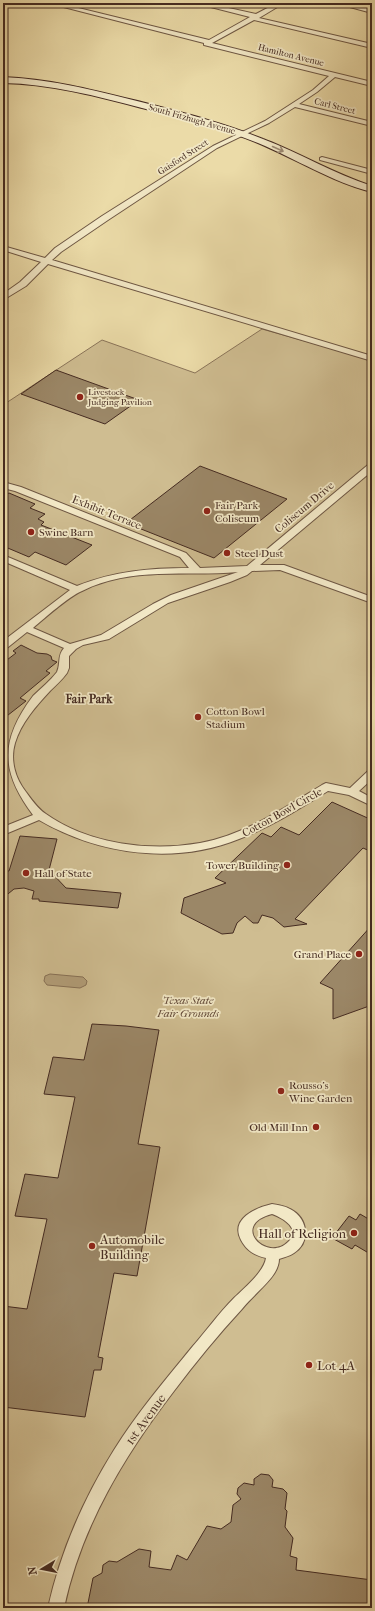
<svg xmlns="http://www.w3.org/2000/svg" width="375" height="1611" viewBox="0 0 375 1611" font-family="'IM FELL French Canon',serif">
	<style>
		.green { fill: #cfbd91; stroke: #8a7459 }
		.water { fill: #b39f7a; stroke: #877156 }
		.building { fill: #9b8767; stroke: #452b21 }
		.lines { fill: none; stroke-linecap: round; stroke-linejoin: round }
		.street-casing { stroke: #6e5743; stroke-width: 2 }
		.secondary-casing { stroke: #452b21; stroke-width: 2 }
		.street { fill: #f2e8c6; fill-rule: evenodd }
		.secondary { fill: #f2e8c6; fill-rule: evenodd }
		.oneway { stroke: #9c8a74 }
		.poi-dot { fill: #8f2418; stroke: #f2e8c6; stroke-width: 1.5 }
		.labels { text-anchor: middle; stroke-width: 3.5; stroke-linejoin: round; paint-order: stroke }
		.far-street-label { font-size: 9px; fill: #452b21; stroke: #f2e8c6 }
		.far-poi-label { font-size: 9px; fill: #452b21; stroke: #f2e8c6; text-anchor: start }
		.poi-label { font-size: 11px; fill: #452b21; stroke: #f2e8c6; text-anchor: start }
		.street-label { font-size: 11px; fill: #452b21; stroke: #f2e8c6 }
		.park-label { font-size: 11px; font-style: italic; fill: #614837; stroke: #f2e8c6 }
		.neighbourhood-label { font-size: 12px; font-weight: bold; fill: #452b21; stroke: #f2e8c6 }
		.near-poi-label { font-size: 13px; fill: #452b21; stroke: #f2e8c6; text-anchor: start }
		.near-street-label { font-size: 13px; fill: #452b21; stroke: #f2e8c6 }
	</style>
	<rect width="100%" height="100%" fill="#ebdba8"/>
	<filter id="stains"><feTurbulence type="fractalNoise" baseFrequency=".005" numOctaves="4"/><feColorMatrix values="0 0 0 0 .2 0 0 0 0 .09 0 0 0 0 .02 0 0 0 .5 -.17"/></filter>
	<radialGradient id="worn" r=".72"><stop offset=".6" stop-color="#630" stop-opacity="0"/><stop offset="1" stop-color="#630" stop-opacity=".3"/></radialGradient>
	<polygon class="green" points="262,329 372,360 372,1608 3,1608 3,405 102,340 195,373"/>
	<polygon class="water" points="50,974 83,977 87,981 86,985 80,988 47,985 44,981 45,976"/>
	<g class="building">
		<polygon points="56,370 139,400 105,424 21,394"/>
		<polygon points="200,466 287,499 214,558 126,523"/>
		<polygon points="3,493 7,494 9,493 35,504 30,508 45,514 38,519 44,522 41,525 92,545 66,565 35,552 29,557 3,546"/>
		<polygon points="21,645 37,653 47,654 51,656 52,660 57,662 46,671 50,673 20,698 26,701 3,719 3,663 16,653 13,651"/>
		<polygon points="332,802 372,820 372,852 363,848 295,919 307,924 284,927 273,918 262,915 258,923 253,923 245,916 237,923 233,933 222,934 181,913 184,898 226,883 215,878 262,833 271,837 281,827 299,835"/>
		<polygon points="20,836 57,839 49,870 66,888 121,893 118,908 39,901 39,899 32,899 34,891 24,888 14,889 3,898 3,871 9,871"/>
		<polygon points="372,925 372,1005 333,1019 333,989 320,983"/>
		<polygon points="92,1024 126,1026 159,1030 138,1144 160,1147 137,1276 114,1273 98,1357 103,1358 101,1370 94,1370 85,1417 3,1407 3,1306 27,1309 47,1219 15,1216 25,1174 58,1178 75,1097 44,1094 53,1057 84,1060"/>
		<polygon points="360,1214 372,1221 372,1255 355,1245 352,1249 332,1238 349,1216 356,1220"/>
		<polygon points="261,1474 269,1475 273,1480 272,1487 283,1489 287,1493 285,1509 287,1511 285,1527 293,1538 290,1556 297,1558 296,1570 372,1580 372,1608 87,1608 93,1578 102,1573 103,1565 109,1561 117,1562 139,1549 151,1551 149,1567 171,1570 177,1555 187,1560 207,1526 221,1529 231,1522 233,1505 241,1499 237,1494 238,1488 244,1483 254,1485 254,1479"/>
	</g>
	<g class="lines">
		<defs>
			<g id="street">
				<polygon points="48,3 58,3 209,40 250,17 195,3 206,3 256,14 277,3 284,3 259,18 372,44 372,48 254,20 212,43 372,82 372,86 335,77 317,92 299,104 372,122 372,126 295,107 269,123 217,148 108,220 61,252 52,260 372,356 372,361 48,264 26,286 3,300 3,294 20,282 41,262 3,250 3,246 45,258 55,248 102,216 213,146 265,121 313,90 329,76 204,45 204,43"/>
				<polygon points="335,3 346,3 372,9 372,13"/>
				<polygon points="322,157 372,170 372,174 320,160 320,158"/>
				<path d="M372,463V471L260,565H284L372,597V603L280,570L252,571L247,575L230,582L168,603L109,639L83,645L76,649L69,656V668L67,673C62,680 56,685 50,691C36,706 21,723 15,743C10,760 15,778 26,792C31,799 38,809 46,814C88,844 150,852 200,843C245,835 284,808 322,785L326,783L350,788L368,771L372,770V779L359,791L372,798V806L349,795L328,791C299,809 271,827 239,839C175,865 99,855 39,820L3,835V827L33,815C0,771 0,740 33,696C41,688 50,681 57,672C61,663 57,656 64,648L27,632L7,648L3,649V641L70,590L3,561V555L77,586C114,571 150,568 189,568L180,557L15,491L3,488V482L21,487L186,553L200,568L247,566L369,464ZM238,572L171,595L153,604L101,635L70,644L33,628C46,617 68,597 82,591C131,566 186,577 238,572Z"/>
				<path d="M272,1204C278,1205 285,1206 290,1209C308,1218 311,1242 294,1253C290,1256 284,1257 279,1259C279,1266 275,1273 271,1278C262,1289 251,1298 242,1309C218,1335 195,1363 174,1391C124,1456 81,1527 64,1608H48C60,1553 84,1498 114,1450C137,1413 166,1379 193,1346C207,1330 219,1313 234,1298C244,1288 264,1272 266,1258C254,1255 247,1251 241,1240C230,1219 255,1208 272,1204ZM272,1214C283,1218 302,1229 288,1242C267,1263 229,1225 272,1214Z"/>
			</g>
			<path id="secondary" d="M3,77C54,79 101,92 149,104C188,114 226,124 263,139C300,153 334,174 372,186V192C332,182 296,159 258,143C221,128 181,118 142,108C96,96 51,84 3,83Z"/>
		</defs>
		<use href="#street" class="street-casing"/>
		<use href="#secondary" class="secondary-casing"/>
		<use href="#street" class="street"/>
		<use href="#secondary" class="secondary"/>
	</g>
	<defs><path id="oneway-shaft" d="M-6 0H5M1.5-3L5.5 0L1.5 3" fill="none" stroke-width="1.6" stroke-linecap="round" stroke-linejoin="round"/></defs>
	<use class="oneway" href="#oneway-shaft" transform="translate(278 149) rotate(24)"/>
	<g class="poi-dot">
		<circle cx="80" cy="397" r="4"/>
		<circle cx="207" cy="511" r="4"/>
		<circle cx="31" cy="532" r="4"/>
		<circle cx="227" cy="553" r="4"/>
		<circle cx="198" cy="717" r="4"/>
		<circle cx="287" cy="865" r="4"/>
		<circle cx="26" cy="873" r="4"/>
		<circle cx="359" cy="954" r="4"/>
		<circle cx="281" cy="1091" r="4"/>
		<circle cx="316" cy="1127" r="4"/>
		<circle cx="354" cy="1233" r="4"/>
		<circle cx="92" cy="1246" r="4"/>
		<circle cx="309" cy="1365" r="4"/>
	</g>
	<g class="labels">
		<g class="far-street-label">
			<text transform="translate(291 55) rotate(14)" y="3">Hamilton Avenue</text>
			<text transform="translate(335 106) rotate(14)" y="3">Carl Street</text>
			<text transform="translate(192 119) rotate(16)" y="3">South Fitzhugh Avenue</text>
			<text transform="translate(183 157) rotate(-33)" y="3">Gaisford Street</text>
		</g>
		<g class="far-poi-label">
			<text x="88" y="395">Livestock<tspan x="88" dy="10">Judging Pavilion</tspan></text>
		</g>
		<g class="poi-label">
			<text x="215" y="509">Fair Park<tspan x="215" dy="13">Coliseum</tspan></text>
			<text x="39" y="536">Swine Barn</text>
			<text x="235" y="557">Steel Dust</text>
			<text x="206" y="715">Cotton Bowl<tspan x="206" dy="13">Stadium</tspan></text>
			<text x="279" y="869" text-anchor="end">Tower Building</text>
			<text x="34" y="877">Hall of State</text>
			<text x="351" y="958" text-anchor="end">Grand Place</text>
			<text x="289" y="1089">Rousso’s<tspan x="289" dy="13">Wine Garden</tspan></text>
			<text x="308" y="1131" text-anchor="end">Old Mill Inn</text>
		</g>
		<g class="street-label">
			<text transform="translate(304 507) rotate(-40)" y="4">Coliseum Drive</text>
			<text transform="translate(107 512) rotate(22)" y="4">Exhibit Terrace</text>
			<text transform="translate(282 812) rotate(-29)" y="4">Cotton Bowl Circle</text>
		</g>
		<g class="park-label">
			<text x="188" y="1004">Texas State<tspan x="188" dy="13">Fair Grounds</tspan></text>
		</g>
		<g class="neighbourhood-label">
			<text x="89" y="703">Fair Park</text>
		</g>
		<g class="near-poi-label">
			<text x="346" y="1238" text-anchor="end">Hall of Religion</text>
			<text x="100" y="1244">Automobile<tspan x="100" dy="15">Building</tspan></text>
			<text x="317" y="1370">Lot 4A</text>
		</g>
		<g class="near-street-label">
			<text transform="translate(145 1419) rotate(-54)" y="5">1st Avenue</text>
		</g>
	</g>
	<rect width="375" height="1611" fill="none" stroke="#ebdba8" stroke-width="16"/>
	<rect x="4" y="4" width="367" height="1603" fill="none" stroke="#452b21" stroke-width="2"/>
	<rect x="8" y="8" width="359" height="1595" fill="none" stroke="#452b21"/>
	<g transform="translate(42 1569) rotate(260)" stroke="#f2e8c6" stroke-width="3" paint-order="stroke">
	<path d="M0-3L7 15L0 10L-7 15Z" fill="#452b21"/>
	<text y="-6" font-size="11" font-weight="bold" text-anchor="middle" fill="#452b21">N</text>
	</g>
	<rect width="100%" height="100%" filter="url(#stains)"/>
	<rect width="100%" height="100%" fill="url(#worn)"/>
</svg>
